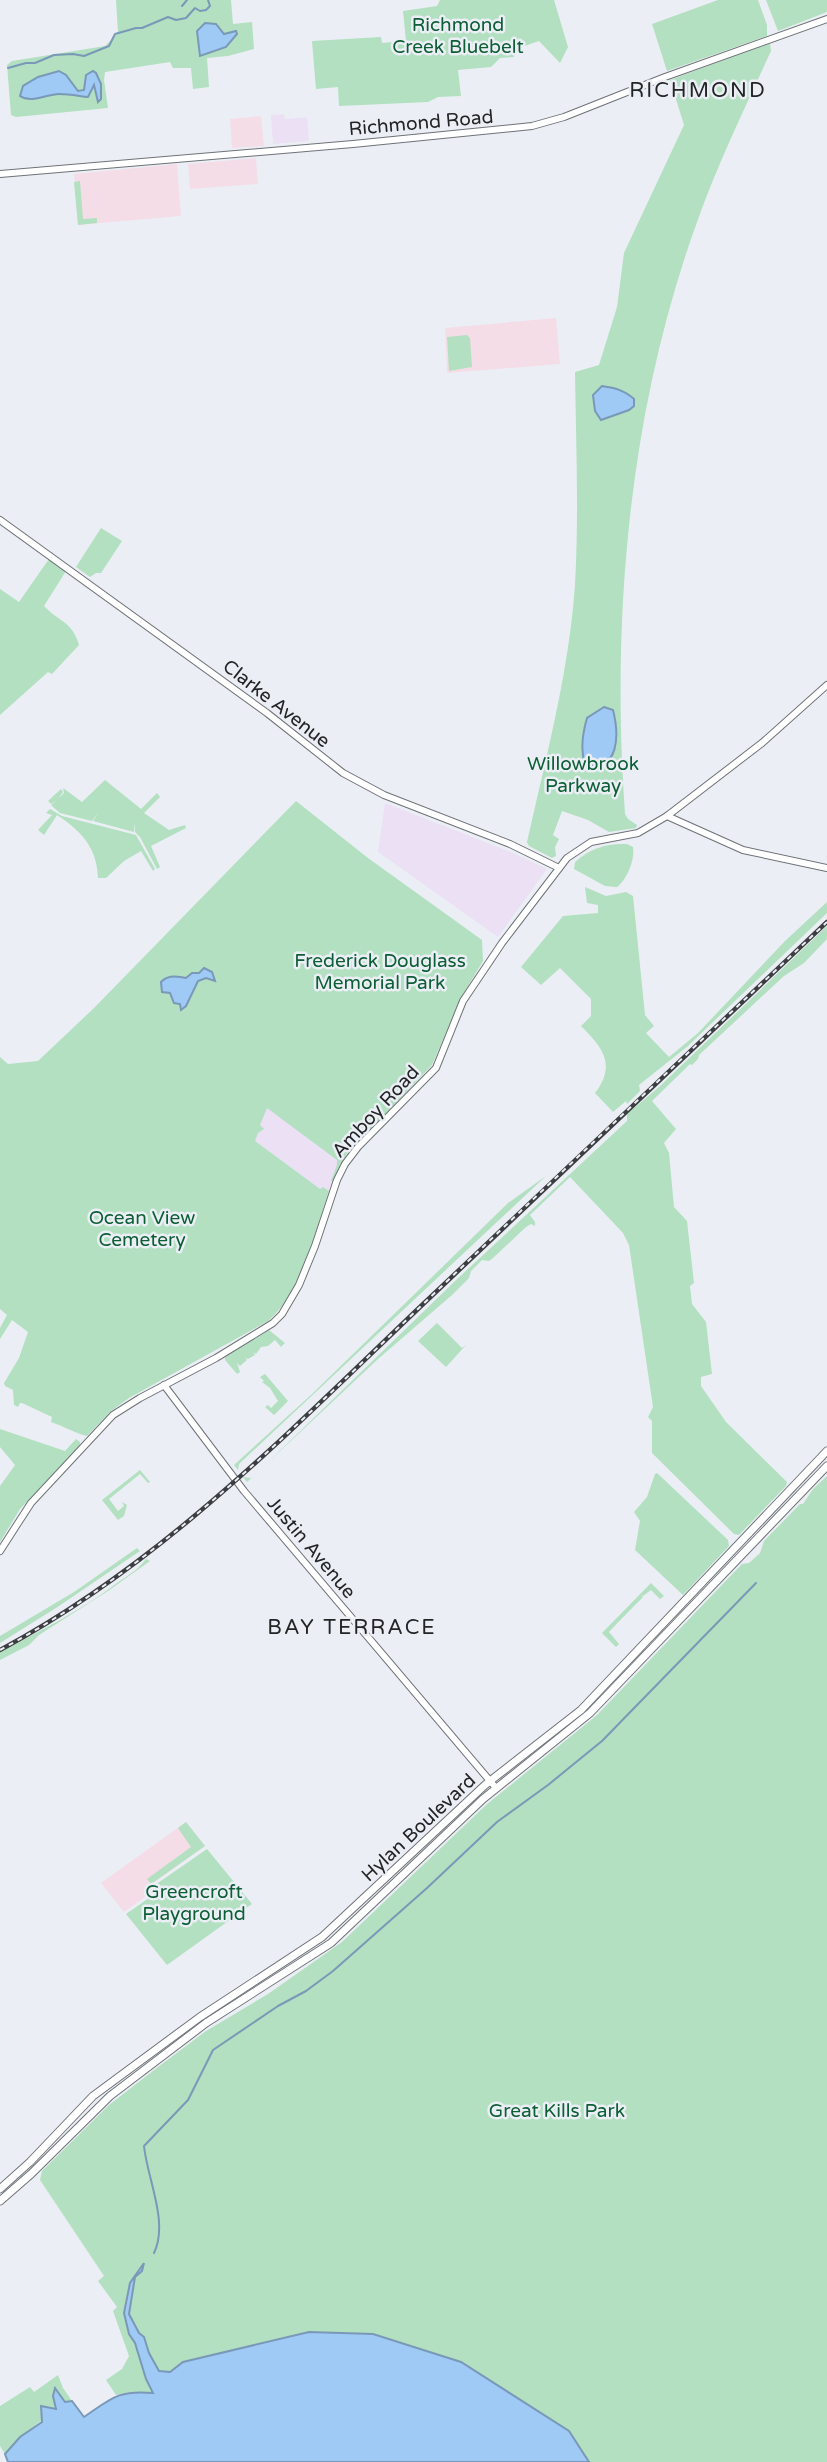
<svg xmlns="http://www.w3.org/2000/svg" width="827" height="2462" viewBox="0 0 827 2462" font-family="'Varela Round',sans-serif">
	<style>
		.commercial { fill: #ebe0f4 }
		.education { fill: #f5dde8 }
		.green { fill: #b2e0c0 }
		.water { fill: #a0caf6; stroke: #7a98b8; stroke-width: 2 }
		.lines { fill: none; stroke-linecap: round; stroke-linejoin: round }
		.stream { stroke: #7a98b8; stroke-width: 2 }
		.secondary-casing { stroke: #6e7277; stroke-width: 8 }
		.primary-casing { stroke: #6e7277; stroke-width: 9 }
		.secondary { stroke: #fff; stroke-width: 6 }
		.primary { stroke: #fff; stroke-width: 7 }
		.rail-casing { stroke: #3c3e41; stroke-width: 4.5 }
		.rail { stroke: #ebeff5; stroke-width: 2; stroke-dasharray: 5; stroke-linecap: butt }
		.labels { text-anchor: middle; stroke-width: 5; stroke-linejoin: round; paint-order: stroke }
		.park-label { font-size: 19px; fill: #0c5e34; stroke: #ebeff5 }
		.street-label { font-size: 19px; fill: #222426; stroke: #ebeff5 }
		.neighbourhood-label { font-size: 21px; letter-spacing: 2px; fill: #222426; stroke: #ebeff5 }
	</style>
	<rect width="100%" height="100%" fill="#ebeff5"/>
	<g class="commercial">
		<polygon points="284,114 285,119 307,117 309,141 273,144 271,115"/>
		<polygon points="385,803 513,853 547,869 498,937 378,852"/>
		<polygon points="267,1107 341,1162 327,1195 253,1140"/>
	</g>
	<g class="education">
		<polygon points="261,116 264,146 232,148 230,119"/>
		<polygon points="256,158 258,184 190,189 188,164"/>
		<polygon points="177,164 181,216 78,225 74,174"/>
		<polygon points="556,318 560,364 447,373 445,328"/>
		<polygon points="186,1822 205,1846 152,1884 155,1890 124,1912 101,1883"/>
	</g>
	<g class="green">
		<polygon points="116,0 231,0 233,24 252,22 254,49 228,56 207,58 209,87 193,89 191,68 173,68 170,62 105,72 104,80 108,108 16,117 11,115 7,65 12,61 105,46 118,33"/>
		<polygon points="440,0 554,0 568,47 560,63 539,41 516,49 514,57 500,58 491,67 458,70 461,96 438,97 428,102 339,106 338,87 316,89 312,41 381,37 382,43 406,41 403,11 437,6"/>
		<polygon points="718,0 758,0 767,25 767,36 667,71 652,24"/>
		<polygon points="766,0 827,0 827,12 778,31"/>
		<path d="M770,43L771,51C745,108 718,163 697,222C629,410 611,616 625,814L628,819L637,825L636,828L609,832L588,820L562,811L553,835L559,839L555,847L556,856L552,858L529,846L527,842C546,757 569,672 575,585C579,514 576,443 575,372L599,365L617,307L624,253L684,125L670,80Z"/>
		<polygon points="80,181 83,219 97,218 97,223 78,225 74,182"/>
		<polygon points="467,335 470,338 472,367 449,371 447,337"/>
		<polygon points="101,528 122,541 101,573 96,573 90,577 76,567"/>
		<path d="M49,559L66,571L44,606C59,622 72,621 79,645L52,674L48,672L0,715V589L19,602Z"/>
		<polygon points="105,780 141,809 157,793 160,797 144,813 169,830 185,825 186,828 151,846 160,867 157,869 140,837 135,832 135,822 134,832 93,821 98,813 92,821 60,813 51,805 57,800 51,804 48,801 61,789 63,792 59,798 64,793 63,788 82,802"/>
		<path d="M296,801L368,858L482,940L483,961L461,998L432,1065L346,1155L333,1181H331L337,1165V1160L267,1108L260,1125L264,1129L258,1133L255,1141L320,1189L323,1187L329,1191C315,1232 302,1292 268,1321L129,1398L111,1411L87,1436C77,1434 63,1426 51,1422L52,1417L22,1403H20L18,1407L14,1405L13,1390L5,1386L4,1383L19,1358L28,1332L12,1320L0,1339V1328L7,1315L0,1309V1057L8,1064L38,1061L94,1008Z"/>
		<path d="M50,809L62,816L136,835L155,869L153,871L141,851L124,861L106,878H98C97,847 81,831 57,815L44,835L38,830L52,815L46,813Z"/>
		<path d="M627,844L633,847C635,860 627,879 617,887L605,886L574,869L575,862C590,848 608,843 627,844Z"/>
		<path d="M585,887L606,896L626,892L633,896L645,1015L654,1026L646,1033L669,1057L698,1033L785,941L827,902V913L688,1046L639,1085L640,1091L627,1104L626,1101L613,1112L595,1093C617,1064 602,1047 581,1026L591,1016V999L560,968L541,985L521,967L563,916L598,913V905L587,903Z"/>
		<polygon points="827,926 827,939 804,963 784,976 699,1055 698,1059 692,1065 690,1064 652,1101 676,1129 664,1143 669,1153 674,1207 687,1221 694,1283 690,1286 692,1304 706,1322 712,1374 701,1377 701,1386 726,1422 787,1482 786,1486 739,1535 734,1534 652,1453 652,1421 648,1417 653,1407 629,1245 623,1233 570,1177 530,1215 535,1222 535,1226 531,1224 526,1227 493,1258 489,1261 482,1260 471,1271 469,1278 452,1295 378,1359 247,1482 243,1477 251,1478 261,1469 454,1282 627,1121 627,1114 659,1087"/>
		<polygon points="546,1176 239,1464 238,1470 234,1465 312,1394 508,1203"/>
		<polygon points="437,1323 462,1348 466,1345 446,1367 418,1341"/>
		<polygon points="269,1330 285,1343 281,1347 275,1340 268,1346 261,1347 256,1354 253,1352 255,1355 248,1359 245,1358 247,1360 240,1366 237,1363 240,1372 237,1374 225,1360 225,1357"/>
		<polygon points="265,1374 288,1401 274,1415 265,1407 268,1405 271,1408 278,1401 270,1388 262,1382 264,1381 260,1377"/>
		<polygon points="0,1429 65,1451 76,1439 80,1442 80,1446 20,1509 0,1542 0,1486 15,1465 0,1447"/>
		<polygon points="140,1470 150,1482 148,1483 140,1474 109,1499 118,1511 124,1506 122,1502 127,1505 124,1516 118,1520 102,1500"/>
		<polygon points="657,1473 728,1540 729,1546 683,1595 635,1550 640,1521 634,1512 647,1497 655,1474"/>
		<polygon points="827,1476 827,2462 589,2462 569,2431 461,2362 373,2334 170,2372 159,2371 154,2393 131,2392 116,2395 106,2380 122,2369 129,2356 113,2311 117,2307 98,2281 104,2276 40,2180 42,2171 109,2105 158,2067 206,2031 268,1994 342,1942 486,1805 597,1715 742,1564 749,1563 760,1553 764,1541 800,1504 803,1504 813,1489"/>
		<polygon points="137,1548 140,1551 56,1608 0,1643 0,1636 74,1592"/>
		<path d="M146,1559L150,1561L108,1591L39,1635L29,1645L0,1660V1652C40,1631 80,1611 117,1583C127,1576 139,1569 146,1559Z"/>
		<path d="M651,1583L664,1596L660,1599L651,1590L643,1596L641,1595L643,1597C631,1609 621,1619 609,1632L619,1644L616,1647L602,1633Z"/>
		<polygon points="186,1822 205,1846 151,1884 147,1879 191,1847 178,1828"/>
		<polygon points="207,1849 252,1904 167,1965 126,1914 159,1891 155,1885"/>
		<polygon points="58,2375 63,2388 72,2401 65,2402 56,2389 56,2409 20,2437 5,2454 0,2446 0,2406 30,2387 34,2392"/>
	</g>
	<g class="water">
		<polygon points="205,23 216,24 224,34 236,31 237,34 226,47 200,56 197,31"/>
		<path d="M59,71L66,75L78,91L84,90L86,75L93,71L96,73L101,84V99L98,102L94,85L88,97C79,96 69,94 59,94C46,94 32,104 20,96L23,86L38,77Z"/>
		<path d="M602,386C615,388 624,390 634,399V406L629,410L601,420L595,411L593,395Z"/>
		<path d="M604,707L613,710C619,734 620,773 585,764C580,750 583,732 587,718Z"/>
		<path d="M204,968L212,972L215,981L206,978L198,981L186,1006L181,1010L180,1004L174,1003L170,993L162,992L161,982C167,975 178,976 186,978L192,973H199Z"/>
		<path d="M144,2263L142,2271L135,2277L129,2314L139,2333L144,2337L149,2353L159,2371L170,2372L183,2362L309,2332L373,2334L461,2362L569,2431L589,2462H8L5,2454L20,2437L42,2422L41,2406L56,2409L53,2396L55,2388L65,2402L72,2401L84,2417C112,2398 118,2390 153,2393L146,2379L135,2343L129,2334L124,2313L130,2283Z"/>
	</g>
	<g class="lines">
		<g class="stream">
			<polyline points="182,6 187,0"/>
			<polyline points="8,68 26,63 35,63 54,55 73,54 84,56 109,46 115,34 136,28 142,28 168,17 176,20 186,18 195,8 200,11 206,10 210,6 208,0"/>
			<path d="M154,2253C169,2222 147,2178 144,2146L188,2100L213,2050L278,2006L306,1991L333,1971L427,1888L497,1822L548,1785L602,1741L756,1583"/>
		</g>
		<defs>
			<g id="secondary">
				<polyline points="0,174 353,144 532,126 564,117 665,77 827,19"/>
				<polyline points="0,520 267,713 343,773 384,795 510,844 559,868"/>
				<polyline points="667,816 743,850 827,868"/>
				<polyline points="164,1385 244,1491 496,1788"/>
				<polyline points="0,1551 31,1503 113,1415 140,1398 216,1358 273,1323 282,1314 299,1285 315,1246 337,1180 345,1164 358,1147 436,1068 463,1001 502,943 567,858 591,842 638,833 667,816 762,743 827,685"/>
			</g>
			<g id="primary">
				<polyline points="0,2189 30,2162 93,2096 200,2017 322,1937 485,1785 581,1710 827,1451"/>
				<polyline points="0,2201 31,2174 110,2096 206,2023 331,1943 483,1799 590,1713 827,1466"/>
			</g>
		</defs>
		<use href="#secondary" class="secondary-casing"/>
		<use href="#primary" class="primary-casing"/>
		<use href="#secondary" class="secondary"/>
		<use href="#primary" class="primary"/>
		<defs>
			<path id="rail" d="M0,1650C161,1564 289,1432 420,1307C555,1178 691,1050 827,922"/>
		</defs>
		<use href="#rail" class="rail-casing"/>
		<use href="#rail" class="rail"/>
	</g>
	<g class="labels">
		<g class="park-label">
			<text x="458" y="31">Richmond<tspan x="458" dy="22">Creek Bluebelt</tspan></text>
			<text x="583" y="770">Willowbrook<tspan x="583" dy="22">Parkway</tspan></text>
			<text x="380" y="967">Frederick Douglass<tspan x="380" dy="22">Memorial Park</tspan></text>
			<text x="142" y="1224">Ocean View<tspan x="142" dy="22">Cemetery</tspan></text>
			<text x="194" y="1898">Greencroft<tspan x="194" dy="22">Playground</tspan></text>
			<text x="557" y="2117">Great Kills Park</text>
		</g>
		<g class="street-label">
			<text transform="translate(421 122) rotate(-5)" y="7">Richmond Road</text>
			<text transform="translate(277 703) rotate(38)" y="7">Clarke Avenue</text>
			<text transform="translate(375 1111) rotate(-47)" y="7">Amboy Road</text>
			<text transform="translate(312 1547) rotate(50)" y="7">Justin Avenue</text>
			<text transform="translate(418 1827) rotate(-43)" y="7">Hylan Boulevard</text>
		</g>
		<g class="neighbourhood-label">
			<text x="698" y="97">RICHMOND</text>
			<text x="352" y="1634">BAY TERRACE</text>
		</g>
	</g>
</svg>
